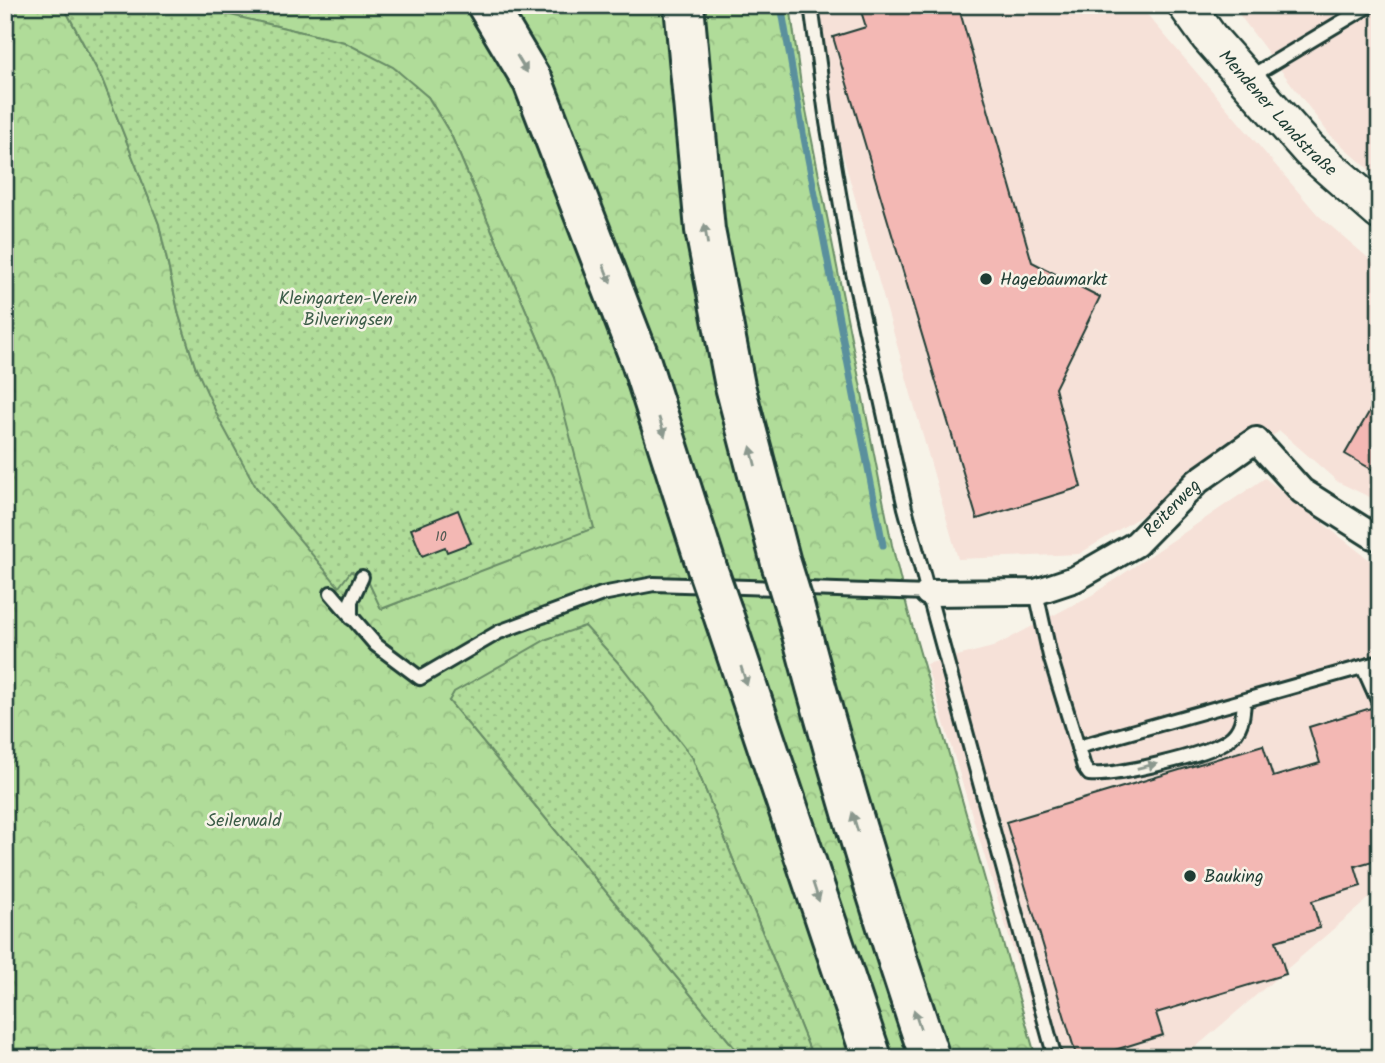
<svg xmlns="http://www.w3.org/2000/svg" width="1385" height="1063" viewBox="0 0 1385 1063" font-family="Kalam,sans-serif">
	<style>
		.built { fill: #f6e1d8 }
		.forest { fill: url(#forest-crowns); stroke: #688c66; stroke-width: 2 }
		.park { fill: url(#park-dots); stroke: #688c66; stroke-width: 2 }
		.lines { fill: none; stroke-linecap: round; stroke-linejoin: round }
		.stream { stroke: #5a909d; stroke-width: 7 }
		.building { fill: #f3b8b4; stroke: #1f3d34; stroke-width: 2 }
		.lane-casing { stroke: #1f3d34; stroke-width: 18 }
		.street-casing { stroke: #1f3d34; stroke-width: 30 }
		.secondary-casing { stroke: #1f3d34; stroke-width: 40 }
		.highway-casing { stroke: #1f3d34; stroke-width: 44 }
		.lane { stroke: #f7f3e8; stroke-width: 12 }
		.street { stroke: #f7f3e8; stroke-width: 24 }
		.secondary { stroke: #f7f3e8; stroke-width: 35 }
		.highway { stroke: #f7f3e8; stroke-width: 38 }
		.highway-bridge-casing { stroke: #1f3d34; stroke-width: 44; stroke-linecap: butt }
		.highway-bridge { stroke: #f7f3e8; stroke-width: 38 }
		.oneway { fill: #8b988e }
		.poi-dot { fill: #1f3d34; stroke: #f7f3e8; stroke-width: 2.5 }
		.labels { text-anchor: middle; stroke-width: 5; stroke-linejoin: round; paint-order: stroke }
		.number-label { font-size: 14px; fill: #545c54 }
		.street-label { font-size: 18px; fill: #1f3d34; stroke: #f7f3e8 }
		.poi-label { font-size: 18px; fill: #1f3d34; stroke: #f7f3e8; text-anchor: start }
		.park-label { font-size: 18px; fill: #3c5d48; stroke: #f7f3e8 }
	</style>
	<defs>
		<pattern id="forest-crowns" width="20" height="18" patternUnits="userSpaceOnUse" patternTransform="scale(1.75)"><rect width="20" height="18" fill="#b0dc99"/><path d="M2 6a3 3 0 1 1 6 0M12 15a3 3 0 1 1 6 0" fill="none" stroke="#97be84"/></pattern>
		<pattern id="park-dots" width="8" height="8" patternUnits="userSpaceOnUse" patternTransform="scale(1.75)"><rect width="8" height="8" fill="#b0dc99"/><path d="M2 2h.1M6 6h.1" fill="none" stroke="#97be84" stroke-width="1.8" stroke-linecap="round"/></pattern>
	</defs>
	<rect width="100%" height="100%" fill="#f7f3e8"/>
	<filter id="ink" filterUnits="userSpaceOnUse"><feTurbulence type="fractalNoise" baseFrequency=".0143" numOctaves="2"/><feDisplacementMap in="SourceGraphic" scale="14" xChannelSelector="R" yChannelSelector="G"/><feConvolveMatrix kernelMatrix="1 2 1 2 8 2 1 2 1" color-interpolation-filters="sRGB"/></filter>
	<g filter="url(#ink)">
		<g class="built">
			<polygon points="800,5 1139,5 1318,215 1380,268 1380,502 1338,482 1280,431 1079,554 958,559"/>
			<polygon points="1232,5 1380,5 1380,179 1329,134"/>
			<polygon points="1265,478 1380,568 1380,889 1183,1058 1046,1058 926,664 993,647 1092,595"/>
		</g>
		<polygon class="forest" points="5,5 63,5 102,79 159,224 179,315 195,366 256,487 339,586 350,571 368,581 382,609 449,582 555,378 451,135 428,97 344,42 188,5 790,5 801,85 892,545 908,611 1036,1058 813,1058 692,757 547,639 449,701 743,1058 5,1058"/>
		<g class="park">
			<polygon points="63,5 188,5 344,42 393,67 428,97 451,135 555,378 594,528 381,609 368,581 351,571 339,587 256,487 219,419 195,366 179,315 159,224 102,79"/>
			<polygon points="585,626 623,668 692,757 813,1058 743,1058 449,701 454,692 547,639"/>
		</g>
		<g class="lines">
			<polyline class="stream" points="781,5 803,133 883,545"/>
		</g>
		<g class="building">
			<polygon points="859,5 958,5 1032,262 1100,297 1055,388 1081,487 977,519 833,37 866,27"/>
			<polygon points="1380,393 1380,474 1345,454"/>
			<polygon points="458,510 471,543 447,552 445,547 422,556 411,529"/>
			<polygon points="1371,708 1380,737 1380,859 1355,866 1361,886 1312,901 1320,928 1276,941 1286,974 1156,1013 1163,1035 1089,1058 1077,1058 1006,822 1263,745 1273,777 1320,763 1309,727"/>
		</g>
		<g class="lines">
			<defs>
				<g id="lane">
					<polyline points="811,5 827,122 850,259 905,508 1055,1058"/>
					<polyline points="1250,77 1370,5"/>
					<path d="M1036,592L1050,656L1084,767L1089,774C1114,777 1207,755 1228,740C1242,730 1243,717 1244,701"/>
					<polyline points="331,593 376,645 420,678 499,632 602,594 654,584 928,593"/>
					<polyline points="351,618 351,601 362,577"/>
					<polyline points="1363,667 1380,705"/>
					<polyline points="1078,747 1380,662"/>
				</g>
				<g id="street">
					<path id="s1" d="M928,593L1036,592L1075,579L1136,544L1198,481L1256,440L1302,491L1373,536L1380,538"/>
				</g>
				<g id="secondary">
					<path id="s2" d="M1186,5L1209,37L1309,150L1380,212"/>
				</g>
				<g id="highway">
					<polyline points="487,5 533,82 641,362 707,568"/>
					<polyline points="684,5 705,230 735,386 781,563"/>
					<path d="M794,605C834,757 879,908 930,1058"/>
					<polyline points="722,611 872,1058"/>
				</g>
			</defs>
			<use href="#lane" class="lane-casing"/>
			<use href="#street" class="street-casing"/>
			<use href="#secondary" class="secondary-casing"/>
			<use href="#highway" class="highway-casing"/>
			<use href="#lane" class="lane"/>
			<use href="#street" class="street"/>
			<use href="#secondary" class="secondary"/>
			<use href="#highway" class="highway"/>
			<defs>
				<g id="highway-bridge">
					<polyline points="781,563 794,605"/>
					<polyline points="707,568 722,611"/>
				</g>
			</defs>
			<use href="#highway-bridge" class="highway-bridge-casing"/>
			<use href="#highway-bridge" class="highway-bridge"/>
		</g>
		<defs><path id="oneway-solid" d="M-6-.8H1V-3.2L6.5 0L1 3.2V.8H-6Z" transform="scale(1.75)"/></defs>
		<g class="oneway">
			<use href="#oneway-solid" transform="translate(522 64) rotate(59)"/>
			<use href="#oneway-solid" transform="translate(706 234) rotate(-99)"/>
			<use href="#oneway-solid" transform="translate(607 274) rotate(69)"/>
			<use href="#oneway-solid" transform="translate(662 427) rotate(72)"/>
			<use href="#oneway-solid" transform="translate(753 456) rotate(-104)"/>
			<use href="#oneway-solid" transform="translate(744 676) rotate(72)"/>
			<use href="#oneway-solid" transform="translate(1147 766) rotate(-13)"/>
			<use href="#oneway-solid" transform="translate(855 822) rotate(-107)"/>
			<use href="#oneway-solid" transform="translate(816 892) rotate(72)"/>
			<use href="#oneway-solid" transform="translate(917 1019) rotate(-109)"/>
		</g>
	</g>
	<g class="poi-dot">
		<circle cx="986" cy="279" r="7"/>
		<circle cx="1190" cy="876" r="7"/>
	</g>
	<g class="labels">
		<g class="number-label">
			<text x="441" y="541">10</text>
		</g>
		<g class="street-label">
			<text dy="6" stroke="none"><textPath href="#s2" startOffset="142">Mendener Landstraße</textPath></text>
			<text dy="6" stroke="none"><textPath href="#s1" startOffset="270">Reiterweg</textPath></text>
		</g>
		<g class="poi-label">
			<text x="1000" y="285">Hagebaumarkt</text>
			<text x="1204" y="882">Bauking</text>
		</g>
		<g class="park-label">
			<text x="348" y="304">Kleingarten-Verein<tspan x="348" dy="21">Bilveringsen</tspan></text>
			<text x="244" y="826">Seilerwald</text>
		</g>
	</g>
	<rect width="1385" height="1063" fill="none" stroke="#f7f3e8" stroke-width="28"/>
	<rect x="14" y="14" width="1357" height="1035" fill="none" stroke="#1f3d34" stroke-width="2.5" filter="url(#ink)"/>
</svg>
